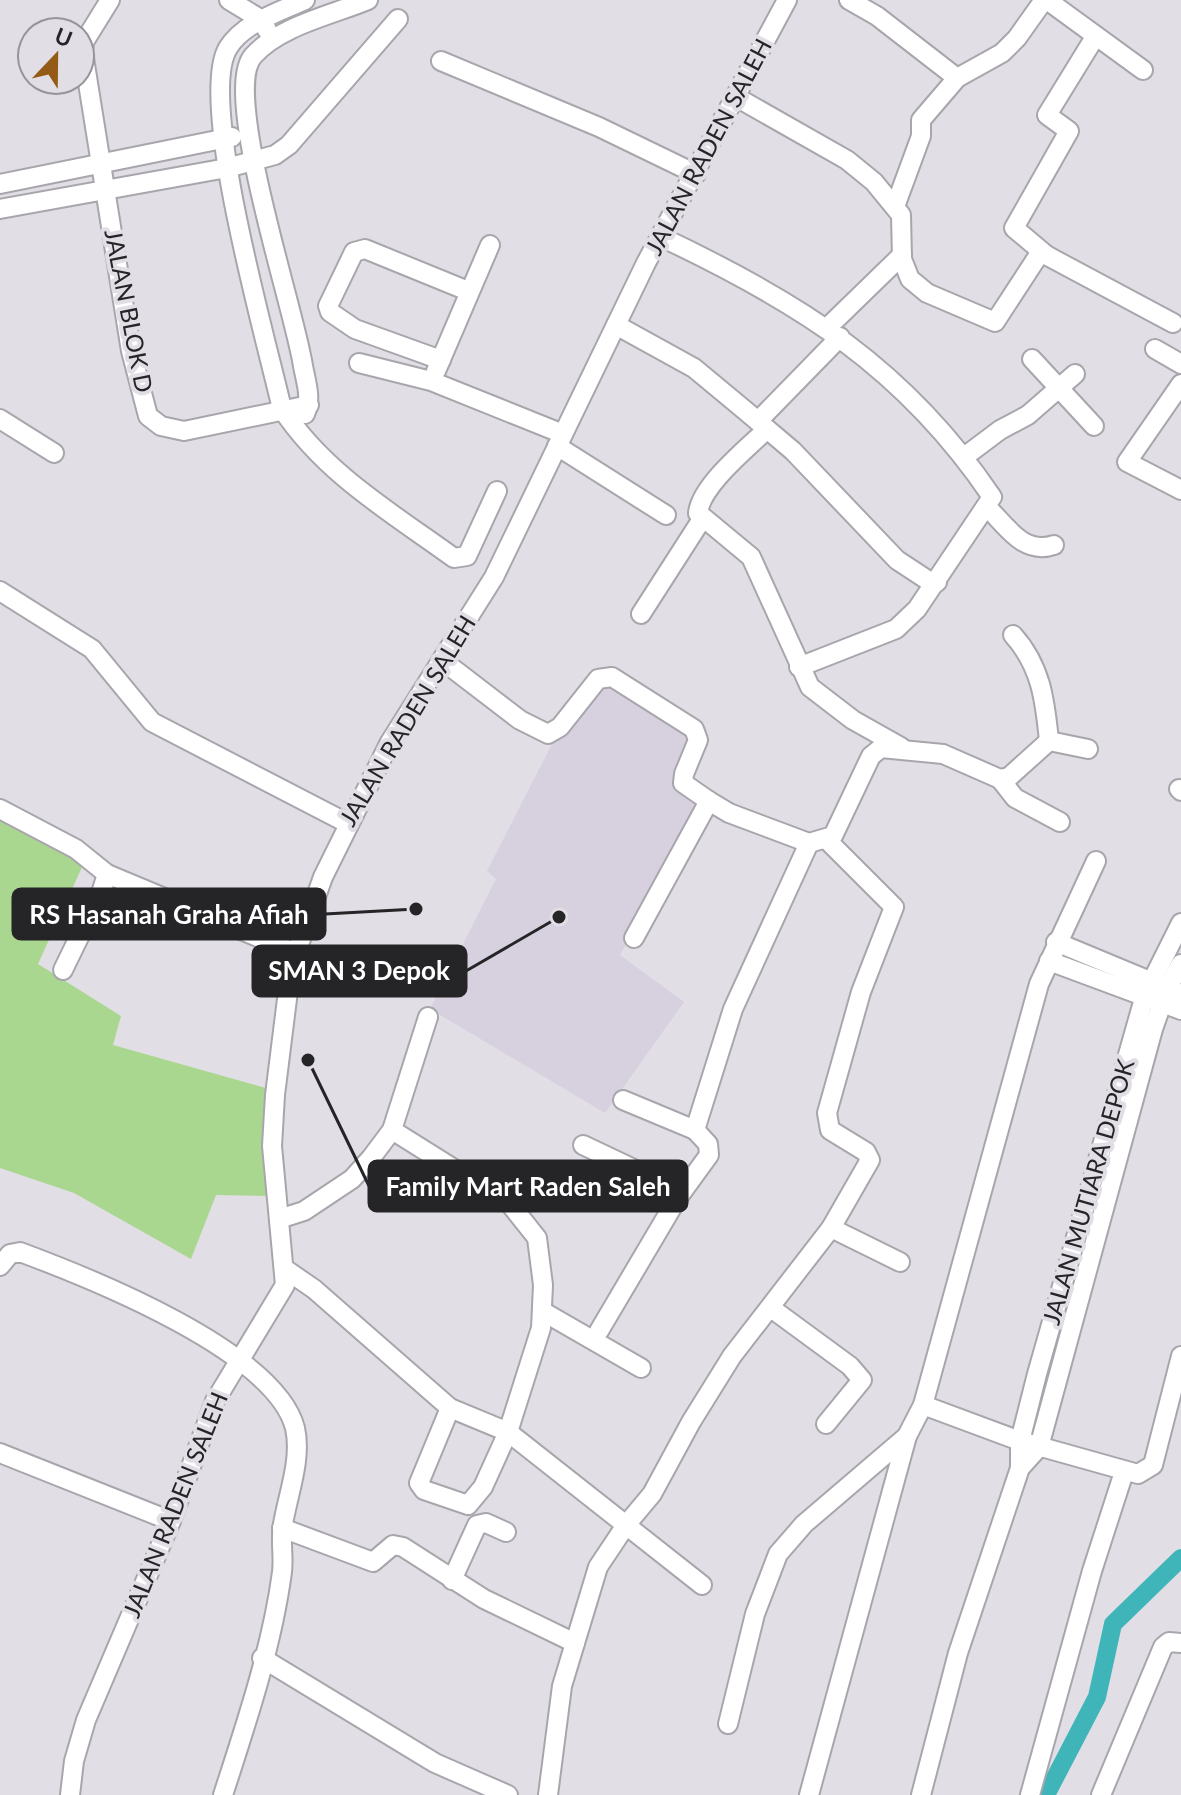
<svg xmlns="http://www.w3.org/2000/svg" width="1181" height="1795" viewBox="0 0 1181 1795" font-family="Lato,sans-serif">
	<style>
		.built { fill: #d7d1df }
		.green { fill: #aad78f }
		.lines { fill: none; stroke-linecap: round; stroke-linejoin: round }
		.canal { stroke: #40b5b9; stroke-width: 18 }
		.minor-casing { stroke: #a8a6ac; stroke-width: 22 }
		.minor { stroke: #fff; stroke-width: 18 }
		.labels { text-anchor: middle; stroke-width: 8; stroke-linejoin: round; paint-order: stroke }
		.street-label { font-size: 24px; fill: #252427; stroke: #e1dee5 }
		.leader { fill: none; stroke: #252427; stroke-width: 3 }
		.callout-dot { fill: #252427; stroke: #e1dee5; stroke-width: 3 }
		.callout { fill: #252427; stroke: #252427; stroke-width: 3 }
		.callout-label { font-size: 26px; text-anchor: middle; font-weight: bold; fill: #fff }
	</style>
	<rect width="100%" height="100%" fill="#e1dee5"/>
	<polygon class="built" points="602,680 691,731 678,783 705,805 620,955 684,1002 605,1113 430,1009 496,879 487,871 555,738"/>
	<polygon class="green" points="0,814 88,854 38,964 121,1016 113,1045 266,1088 269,1196 216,1195 191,1259 74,1193 0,1168"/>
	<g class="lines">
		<polyline class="canal" points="1046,1795 1097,1697 1113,1624 1181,1558"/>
		<defs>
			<g id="minor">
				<polyline points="110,0 84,42 83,52 131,351 148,416 161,426 184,431 309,405"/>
				<polyline points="229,0 262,20 267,30"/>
				<path d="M305,0C279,12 243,23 228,48C197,99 267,342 282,409C325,474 392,513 454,558L467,556L497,491"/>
				<polyline points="849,0 877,16 957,78"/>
				<polyline points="1047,0 1143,70"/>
				<polyline points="441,61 599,127 696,174"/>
				<polyline points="736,97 847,160 874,182 901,215 902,259 910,279 927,293 995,322 1038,256 1044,254 1173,323"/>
				<polyline points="0,184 232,137"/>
				<polyline points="896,204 921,136 921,120 957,78 1002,53 1017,38 1044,0"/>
				<polyline points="0,209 227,168 275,155 289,145 398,19"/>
				<path d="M661,237C799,302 905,368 992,497L917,609L896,629L799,667"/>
				<polyline points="1046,255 1014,228 1069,131 1047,115 1095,37"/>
				<polyline points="616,325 694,368 747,412 793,451 897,560 932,583 937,582"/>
				<polyline points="828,327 902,255"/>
				<polyline points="1155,349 1181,364"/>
				<polyline points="1032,359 1094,426"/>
				<polyline points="441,360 355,329 330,312 328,306 354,252 365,249 468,291"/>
				<polyline points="359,363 431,381 563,434"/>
				<polyline points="436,371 490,245"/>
				<polyline points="1181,384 1127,462 1181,490"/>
				<path d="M305,414C312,399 306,382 303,366C295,310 221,93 253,56C279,26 332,15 368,0"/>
				<polyline points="0,419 54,453"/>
				<polyline points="758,421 840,337"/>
				<path d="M767,429C748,448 701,485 698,513L751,557L810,687L853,720L901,747"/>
				<polyline points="557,446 666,515"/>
				<polyline points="964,457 1000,430 1028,415 1075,374"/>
				<path d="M988,508C1008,528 1024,555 1054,545"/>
				<polyline points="0,591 92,649 152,722 347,823"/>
				<polyline points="641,614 702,519"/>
				<path d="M1013,635C1041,666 1045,700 1049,741"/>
				<polyline points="443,661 520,720 548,734 560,727 598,679 612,677 694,729 698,740 684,774 683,783 709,801"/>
				<polyline points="1000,779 1015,798 1060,822"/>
				<polyline points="1179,789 1181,791"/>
				<polyline points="0,809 76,849 107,874 296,953"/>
				<polyline points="634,938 709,801 729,813 809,843 833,836 871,756 881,748 943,754 1000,779 1009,777 1049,741 1088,749"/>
				<polyline points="1056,942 1181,994"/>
				<polyline points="1049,961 1181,1010"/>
				<polyline points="63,970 102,890 107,874"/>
				<polyline points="623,1100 695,1130"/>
				<polyline points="392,1130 510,1204 537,1238 543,1285 541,1328 508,1432 483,1487 468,1505 424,1490 419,1483 450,1408"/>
				<polyline points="583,1145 682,1192"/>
				<polyline points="279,1219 304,1211 352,1179 371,1158 392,1130 428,1017"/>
				<polyline points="831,1228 900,1262"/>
				<path d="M0,1266L10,1254L20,1252C90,1278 275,1351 295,1428C302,1459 288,1494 283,1524C280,1540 284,1556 282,1572C272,1647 246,1724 223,1795"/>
				<polyline points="285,1269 314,1289 450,1408 508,1432 702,1585"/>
				<polyline points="771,1308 850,1366 862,1380 826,1424"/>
				<polyline points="542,1311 641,1368"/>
				<polyline points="599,1331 677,1199 709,1155 708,1144 695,1130 733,1009 809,843"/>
				<polyline points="923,1405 1020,1441 1138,1474 1153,1465 1181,1356"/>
				<polyline points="0,1453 171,1521"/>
				<polyline points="1020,1468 1039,1447 1153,1029 1167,989 1181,964"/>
				<polyline points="282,1528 373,1562 393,1545 403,1547 484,1599 575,1643"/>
				<polyline points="452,1580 477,1525 486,1523 506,1532"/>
				<polyline points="262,1658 435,1763 508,1795"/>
				<polyline points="728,1724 755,1614 778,1554 804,1524 907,1436 923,1405 1039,984 1096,861"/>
				<polyline points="70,1795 74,1761 86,1720 171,1521 215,1401 285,1285 272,1146 275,1095 288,991 296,953 323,877 390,742 494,577 646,263 787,0"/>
				<polyline points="548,1795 562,1686 598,1567 626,1525 652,1494 691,1422 732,1356 831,1228 870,1160 866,1152 830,1130 827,1113 861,992 894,907 828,841"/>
				<polyline points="809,1795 907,1436"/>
				<polyline points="921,1795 958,1653 1020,1468 1020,1441 1037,1374 1145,995 1181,923"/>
				<polyline points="1030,1795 1092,1571 1124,1472"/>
				<polyline points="1101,1795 1163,1647 1169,1642 1181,1643"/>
			</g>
		</defs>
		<use href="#minor" class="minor-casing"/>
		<use href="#minor" class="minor"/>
	</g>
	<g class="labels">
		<g class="street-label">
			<text transform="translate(709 147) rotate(-62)" y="8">JALAN RADEN SALEH</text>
			<text transform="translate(128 311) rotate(79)" y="8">JALAN BLOK D</text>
			<text transform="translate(408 721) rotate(-59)" y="8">JALAN RADEN SALEH</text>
			<text transform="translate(1089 1192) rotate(-74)" y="8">JALAN MUTIARA DEPOK</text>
			<text transform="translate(176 1505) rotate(-68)" y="8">JALAN RADEN SALEH</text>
		</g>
	</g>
	<path class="leader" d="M416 909L325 914M559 917L466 971M308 1060L369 1186"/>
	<g class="callout-dot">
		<circle cx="416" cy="909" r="8"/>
		<circle cx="559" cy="917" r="8"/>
		<circle cx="308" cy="1060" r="8"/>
	</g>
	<g class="callout">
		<rect x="13" y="889" width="312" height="50" rx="8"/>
		<rect x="253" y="946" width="213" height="50" rx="8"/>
		<rect x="369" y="1161" width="318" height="50" rx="8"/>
	</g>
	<g class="callout-label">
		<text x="169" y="924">RS Hasanah Graha Afiah</text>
		<text x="359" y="980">SMAN 3 Depok</text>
		<text x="528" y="1196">Family Mart Raden Saleh</text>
	</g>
	<g transform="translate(56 56) rotate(22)"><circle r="38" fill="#e1dee5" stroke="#969499" stroke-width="2"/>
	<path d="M0-6L14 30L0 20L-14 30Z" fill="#945b17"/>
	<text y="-12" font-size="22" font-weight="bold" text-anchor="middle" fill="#252427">U</text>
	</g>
</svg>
